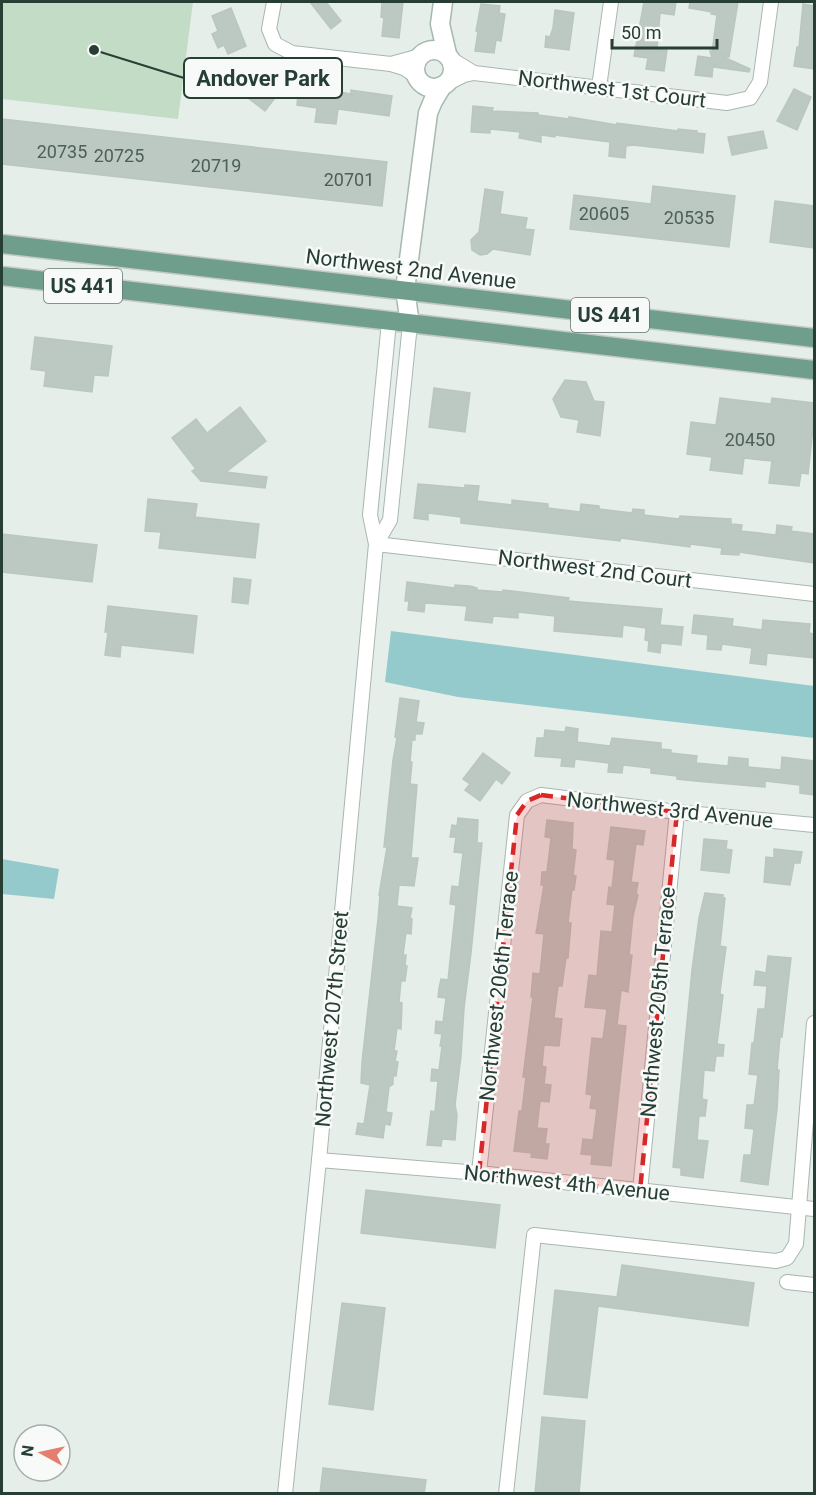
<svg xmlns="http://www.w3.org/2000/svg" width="816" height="1495" viewBox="0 0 816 1495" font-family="Roboto,sans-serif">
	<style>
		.green { fill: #c2dcc6 }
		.water { fill: #95cacc }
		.building { fill: #bcc8c2; stroke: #b9c7c0; stroke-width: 1.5 }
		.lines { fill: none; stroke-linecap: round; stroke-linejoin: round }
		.street-casing { stroke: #a9b6b0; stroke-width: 16 }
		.secondary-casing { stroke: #a6b8b0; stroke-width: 21 }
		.primary-casing { stroke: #c3c9c6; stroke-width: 21 }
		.street { stroke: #fff; stroke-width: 14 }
		.secondary { stroke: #fff; stroke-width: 18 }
		.primary { stroke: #709e8d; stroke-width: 18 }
		.marked { fill: #d62828; fill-opacity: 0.2; stroke: #d62828; stroke-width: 4.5; stroke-dasharray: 12 8; stroke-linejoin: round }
		.labels { text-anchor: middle; stroke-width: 5; stroke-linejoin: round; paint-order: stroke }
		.number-label { font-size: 18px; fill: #4c6058 }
		.shield { fill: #f7faf8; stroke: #657670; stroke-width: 1.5 }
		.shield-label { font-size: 20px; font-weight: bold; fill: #273e35 }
		.street-label { font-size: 21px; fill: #273e35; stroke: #f7faf8 }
		.leader { fill: none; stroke: #273e35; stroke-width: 2 }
		.callout-dot { fill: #273e35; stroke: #f7faf8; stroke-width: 2 }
		.callout { fill: #f7faf8; stroke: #273e35; stroke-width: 2 }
		.callout-label { font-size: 22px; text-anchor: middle; font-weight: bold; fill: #273e35 }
	</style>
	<rect width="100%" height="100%" fill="#e6eeea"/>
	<polygon class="green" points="2,2 193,2 178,119 2,99"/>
	<g class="water">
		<polygon points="391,631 814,686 814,738 458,697 385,682"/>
		<polygon points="2,859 59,869 54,899 2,894"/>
	</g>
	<g class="building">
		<polygon points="310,2 326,2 341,21 331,29"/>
		<polygon points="382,2 403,2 399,38 382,36 384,18 381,17"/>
		<polygon points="644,2 676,2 674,15 660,13 657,49 667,50 664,71 646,69 648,58 634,56"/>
		<polygon points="690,2 738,2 729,57 719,55 750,69 749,72 714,67 713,65 712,77 695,75 698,56 712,58 710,51 712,52 717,15 711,14 712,12 689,8"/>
		<polygon points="481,4 500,6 499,13 505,14 501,41 496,40 494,53 475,51 478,31 476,31"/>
		<polygon points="803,4 814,6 814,69 794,66 797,47 799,47"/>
		<polygon points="231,8 246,46 228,54 224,45 218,48 212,34 218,31 212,16"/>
		<polygon points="555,10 574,13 569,50 545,47 546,36 550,37 553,28"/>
		<polygon points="255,59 270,70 261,81 278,94 265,111 234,87"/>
		<polygon points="299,85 351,94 351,90 392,96 389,116 338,109 336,124 315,122 317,108 297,105"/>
		<polygon points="794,89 811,97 797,130 777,121"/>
		<polygon points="473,106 493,108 492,111 538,113 538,115 569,119 569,117 617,125 617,123 678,131 678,129 697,131 697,133 705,134 703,153 633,145 626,146 625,158 609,156 610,142 555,135 555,137 541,135 541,142 519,138 520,132 490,129 490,133 471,132"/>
		<polygon points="2,119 387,162 382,206 2,164"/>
		<polygon points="763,131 767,148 732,155 728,137"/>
		<polygon points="653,186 735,196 729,247 570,229 574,195 651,204"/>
		<polygon points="485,189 503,192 500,214 527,218 525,229 534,230 530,255 493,249 487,254 480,255 472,250 471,240 479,232"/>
		<polygon points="775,201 814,206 814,248 770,242"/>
		<polygon points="35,337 112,346 108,376 94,375 92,392 44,386 46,371 31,369"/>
		<polygon points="565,380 586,382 594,401 604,402 600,436 577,432 579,420 561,417 553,399"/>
		<polygon points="434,388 470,393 465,432 429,427"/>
		<polygon points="720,398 771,404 772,398 814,403 814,419 808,474 801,473 799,486 769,483 772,461 744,458 742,474 710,470 712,457 687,454 691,422 716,425"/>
		<polygon points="240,407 266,441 226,472 267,477 265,488 201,481 192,471 196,469 172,438 196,419 207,433"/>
		<polygon points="418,484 465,488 465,485 479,486 477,501 512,505 512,500 548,504 548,508 580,512 581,504 599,506 599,509 632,513 633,509 644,510 644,515 679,519 680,516 731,519 731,524 742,525 741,531 776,535 777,525 792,527 791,531 814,534 814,563 739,552 739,555 721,554 722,548 690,544 690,547 621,538 620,541 461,523 461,517 428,513 428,520 414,518"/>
		<polygon points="148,499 197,504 195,517 259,524 255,558 159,548 161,532 145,531"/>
		<polygon points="2,534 97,545 92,582 2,572"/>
		<polygon points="234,578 251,580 248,604 232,602"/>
		<polygon points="407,582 455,588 455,585 470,586 477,588 477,590 503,592 503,590 569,598 568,601 662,609 660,625 683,627 681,645 661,643 660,653 648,651 649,641 645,640 646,628 623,625 622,637 554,631 555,616 518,612 518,618 493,616 492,623 465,620 467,606 425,603 424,612 408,610 409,601 405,601"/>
		<polygon points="108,606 197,616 193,653 121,645 120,657 105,655 108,632 105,632"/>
		<polygon points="694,615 733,619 732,626 762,630 763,620 810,624 809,633 814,634 814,658 767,653 766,665 750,663 752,648 722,644 721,650 707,649 708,635 692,633"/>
		<polygon points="400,698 419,701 416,722 424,723 422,734 415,734 415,740 412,740 410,762 412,762 410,784 417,785 411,858 418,858 414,886 399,885 397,906 412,908 410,918 412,919 411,934 406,933 403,955 406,955 405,966 407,966 405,981 401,981 399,1002 402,1003 401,1029 397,1028 394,1051 397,1051 395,1061 398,1062 396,1076 393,1076 393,1084 389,1087 386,1112 392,1113 390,1125 385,1124 383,1138 356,1134 358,1123 364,1124 370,1085 361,1083 362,1062 378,919 380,895 379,895 387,847 384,847 393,760 397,738 395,737"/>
		<polygon points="566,727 578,729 577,742 610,746 612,738 661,743 661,749 671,750 671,753 697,756 696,763 728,766 729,757 748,759 748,767 781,770 782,757 814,761 814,795 800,793 800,785 765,781 765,787 695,781 677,779 677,776 651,773 651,768 623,765 622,773 608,772 609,763 575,759 574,767 561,766 562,758 535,756 537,738 544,738 545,730 565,732"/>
		<polygon points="483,753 510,773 502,784 496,779 480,801 465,790 470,784 463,779"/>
		<polygon points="458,818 478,820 477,843 482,843 471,953 464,1008 461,1056 455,1105 457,1115 455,1140 442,1139 441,1146 427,1145 431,1111 435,1112 438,1081 431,1081 432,1069 439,1070 442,1046 440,1046 442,1034 435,1033 436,1021 443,1022 446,998 438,997 439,988 441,979 448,980 456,905 450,904 452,886 459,887 463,853 454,852 456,837 450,837 452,825 457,826"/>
		<polygon points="547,820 573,823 572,849 576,850 573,875 576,876 574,890 572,889 568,923 571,923 568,958 566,958 562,986 558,986 554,1018 562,1019 559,1046 544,1045 542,1066 546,1067 544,1084 551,1085 549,1102 540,1101 537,1128 547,1129 545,1144 549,1144 547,1159 531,1157 532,1153 514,1151 519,1111 522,1111 526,1077 523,1077 533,997 531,997 533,973 540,974 544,934 536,933 544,885 541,885 542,872 547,872 551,838 545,837"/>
		<polygon points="611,827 645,831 643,845 636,844 631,882 638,883 636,894 638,895 633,916 629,955 632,955 629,983 628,992 621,990 617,1025 626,1026 611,1166 591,1164 592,1155 581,1154 583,1139 593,1140 597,1109 590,1108 592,1095 586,1094 592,1038 603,1039 607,1009 585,1007 589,975 597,976 601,931 612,932 615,905 607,904 609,887 612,888 615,860 607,859"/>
		<polygon points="704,839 727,841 726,849 732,850 729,873 701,870"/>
		<polygon points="774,849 802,852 800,863 794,863 790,885 764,882 766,857 774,858"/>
		<polygon points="705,893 723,895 723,898 725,898 720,946 726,947 720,992 720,994 723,995 717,1044 724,1045 723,1056 716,1056 714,1071 704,1070 702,1099 707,1100 705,1116 699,1116 697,1140 708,1141 703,1178 681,1175 681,1168 673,1167 692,970 699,918"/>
		<polygon points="768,956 791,958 782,1037 780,1037 777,1070 779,1070 777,1109 768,1185 741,1181 744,1155 751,1155 754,1129 745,1128 747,1105 754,1105 758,1075 749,1074 752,1043 754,1043 758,1009 765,1009 767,986 754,985 756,971 766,973"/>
		<polygon points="366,1190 500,1205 495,1248 361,1233"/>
		<polygon points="622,1265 754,1283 748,1326 598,1306 587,1398 544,1394 555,1290 617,1297"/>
		<polygon points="342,1303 385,1308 373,1410 329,1404"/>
		<polygon points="542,1417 585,1421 579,1494 535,1494"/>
		<polygon points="323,1468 426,1480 424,1494 320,1494"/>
	</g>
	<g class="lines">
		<defs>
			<g id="street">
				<polyline points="274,2 269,29 275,44 292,53 391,64"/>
				<polyline points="474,73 727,103 750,98 760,82 771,2"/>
				<polyline points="416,76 404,68 391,64 420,56"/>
				<polyline points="448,83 464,75 474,73 451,59"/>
				<polyline points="599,87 611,2"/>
				<polyline points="376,544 814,594"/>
				<polyline points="376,544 390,520 410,324"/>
				<polyline points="319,1160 479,1173 814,1209"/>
				<polyline points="479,1173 517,815 527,801 541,795 677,812 814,825"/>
				<polyline points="640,1191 677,812"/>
				<polyline points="787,1282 814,1285"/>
				<polyline points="285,1494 319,1160 376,544 370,515 389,322"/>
				<polyline points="506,1494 534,1235 776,1261 787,1258 796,1244 814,1023"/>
			</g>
			<g id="secondary">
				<polyline points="443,2 440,24 447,54"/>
				<circle cx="434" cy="69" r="19"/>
				<polyline points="410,324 405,290 428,113 433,101 442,86"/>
			</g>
			<g id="primary">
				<polyline points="2,244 814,338"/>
				<polyline points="2,276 814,370"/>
			</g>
		</defs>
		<use href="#street" class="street-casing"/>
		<use href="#secondary" class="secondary-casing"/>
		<use href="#primary" class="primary-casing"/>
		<use href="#street" class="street"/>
		<use href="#secondary" class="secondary"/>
		<use href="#primary" class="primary"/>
	</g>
	<path class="marked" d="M541,795L677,812L640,1191L479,1173L517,815L527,801Z"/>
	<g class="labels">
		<g class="number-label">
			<text x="62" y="158">20735</text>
			<text x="119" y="162">20725</text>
			<text x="216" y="172">20719</text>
			<text x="349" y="186">20701</text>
			<text x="604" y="220">20605</text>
			<text x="689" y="224">20535</text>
			<text x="750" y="446">20450</text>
		</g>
		<g class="shield">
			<rect x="44" y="269" width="78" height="34" rx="4.5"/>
			<rect x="571" y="298" width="78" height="34" rx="4.5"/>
		</g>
		<g class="shield-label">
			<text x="83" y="293">US 441</text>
			<text x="610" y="322">US 441</text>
		</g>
		<g class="street-label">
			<text transform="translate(612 89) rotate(7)" y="7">Northwest 1st Court</text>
			<text transform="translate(411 269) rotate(7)" y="7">Northwest 2nd Avenue</text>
			<text transform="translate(595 569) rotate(7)" y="7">Northwest 2nd Court</text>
			<text transform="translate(670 810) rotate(6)" y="7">Northwest 3rd Avenue</text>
			<text transform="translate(499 986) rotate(-84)" y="7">Northwest 206th Terrace</text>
			<text transform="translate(658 1002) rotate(-85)" y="7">Northwest 205th Terrace</text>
			<text transform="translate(332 1019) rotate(-85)" y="7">Northwest 207th Street</text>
			<text transform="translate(567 1183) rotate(6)" y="7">Northwest 4th Avenue</text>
		</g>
	</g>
	<path class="leader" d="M94 50L184 78"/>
	<circle class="callout-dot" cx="94" cy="50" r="6"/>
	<rect class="callout" x="184" y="58" width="158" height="40" rx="6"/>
	<g class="callout-label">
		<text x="263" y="86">Andover Park</text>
	</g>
	<rect width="816" height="1495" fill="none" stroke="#273e35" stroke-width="6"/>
	<g transform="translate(42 1453) rotate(278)"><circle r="28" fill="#f7faf8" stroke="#a4afaa" stroke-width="1.5"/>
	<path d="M0-4.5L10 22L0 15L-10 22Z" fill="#e47e6e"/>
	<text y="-9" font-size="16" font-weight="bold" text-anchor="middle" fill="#273e35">N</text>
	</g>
	<path d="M612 39v9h105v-9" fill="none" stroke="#273e35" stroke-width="3"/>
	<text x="621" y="39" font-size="18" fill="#273e35" stroke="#f7faf8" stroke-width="4.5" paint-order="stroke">50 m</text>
</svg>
